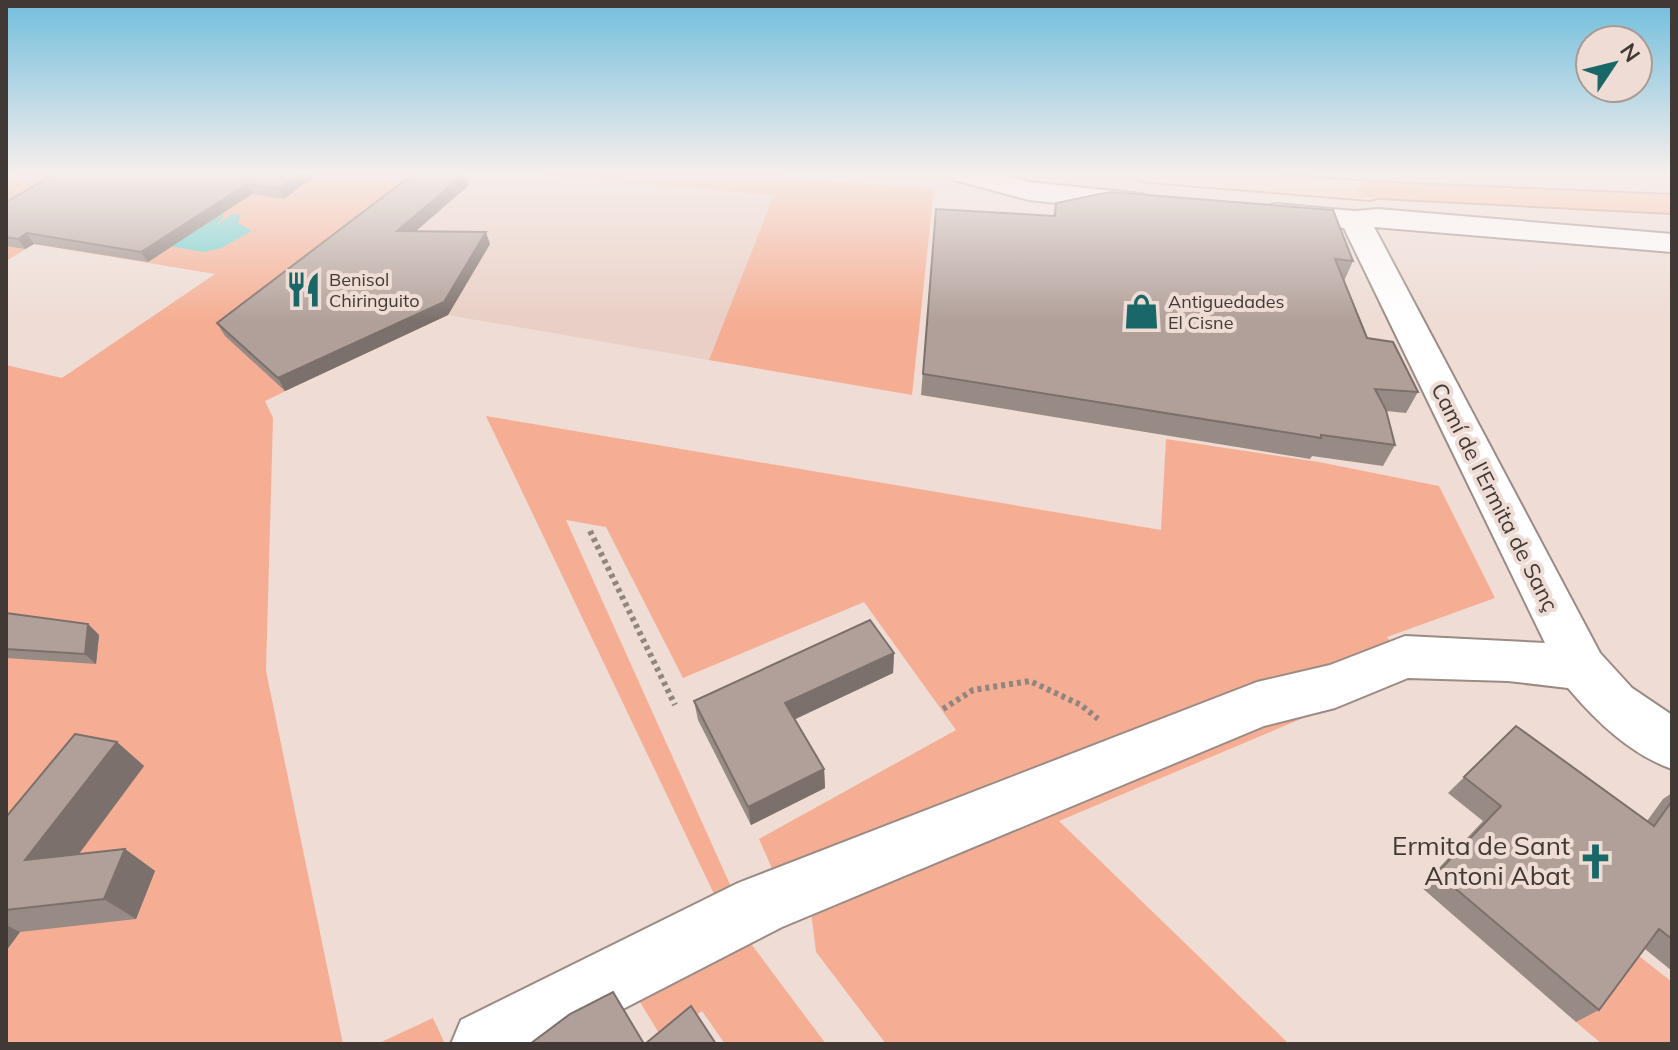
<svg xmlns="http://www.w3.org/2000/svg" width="1678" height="1050" viewBox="0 0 1678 1050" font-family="Mulish,sans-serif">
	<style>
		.built { fill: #e9cfc5 }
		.green { fill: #f5ae93 }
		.water { fill: #62cecc }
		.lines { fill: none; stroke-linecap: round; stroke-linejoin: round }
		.minor-casing { stroke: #9b8b85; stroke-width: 4 }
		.major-casing { stroke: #bc8c7a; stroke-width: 4 }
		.highway-casing { stroke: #bc8c7a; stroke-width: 4 }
		.path { stroke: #918580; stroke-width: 6; stroke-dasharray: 4 4; stroke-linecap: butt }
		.minor { fill: #fff; fill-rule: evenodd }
		.major { fill: #fed5c5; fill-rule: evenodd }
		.highway { fill: #feb99e; fill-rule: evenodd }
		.wall { fill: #988a84 }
		.shaded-wall { fill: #7c706c }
		.building { fill: #b1a09a; stroke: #7c706c; stroke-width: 2 }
		.labels { text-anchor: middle; stroke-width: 8; stroke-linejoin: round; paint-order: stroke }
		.far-poi-label { font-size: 18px; fill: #403936; stroke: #eedcd5; text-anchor: start }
		.street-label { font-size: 22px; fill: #403936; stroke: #eedcd5 }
		.near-poi-label { font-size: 26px; fill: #403936; stroke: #eedcd5; text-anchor: end }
	</style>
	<rect width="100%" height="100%" fill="#eedcd5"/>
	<polygon class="built" points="464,174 783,174 709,360 448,315 265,401 228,365"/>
	<g class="green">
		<polygon points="15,174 464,174 354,267 285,391 265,401 273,418 266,671 343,1044 6,1044 6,365 62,378 215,274 34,244 6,261 6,179"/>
		<polygon points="532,174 783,174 782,177 934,189 912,395 709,360 774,195"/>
		<polygon points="486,416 1161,530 1166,439 1319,462 1439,486 1495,598 1387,637 1393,645 1308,678 1301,671 774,873 759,839 956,730 864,602 683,678 606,527 566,520 732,889 715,896"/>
		<polygon points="1300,707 1308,716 1059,821 1289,1044 886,1044 816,952 811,912"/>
		<polygon points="746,937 826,1044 725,1044 702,1011 663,1040 640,1002"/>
		<polygon points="1630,949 1672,982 1672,1044 1602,1044 1576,1022"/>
		<polygon points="433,1018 445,1044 377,1044"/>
	</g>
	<path class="water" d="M152,205L162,207L166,215L206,209L222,212L224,216C217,227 197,239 184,234C178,231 174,227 166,226C156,225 144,228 135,232C145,230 149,234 159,236C189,241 211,231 232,214L241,215L238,223L252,231L221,248L204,252L121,238L126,234L109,237L90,231L128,208Z"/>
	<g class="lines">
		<defs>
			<g id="minor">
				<polygon points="950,174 998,174 1030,182 1142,194 1152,197 1157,203 1152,209 1142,212 1029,200 954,180"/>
				<path d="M1275,204L1355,211L1378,209L1672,234V252L1374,227L1600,653L1632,688L1672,715V769C1630,754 1596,721 1568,688L1508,681L1408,678L1335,708L1264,726L782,927L555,1044H451L461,1020L738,883L1257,682L1330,665L1405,636L1545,643L1344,228L1264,219L1260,213L1264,207Z"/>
			</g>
			<polygon id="major" points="1135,174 1265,174 1370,182 1380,185 1384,191 1380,197 1370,200 1149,182 1139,180"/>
			<polygon id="highway" points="1370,182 1672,195 1672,213 1360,197 1356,191 1360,185"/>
		</defs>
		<use href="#minor" class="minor-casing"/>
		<use href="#major" class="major-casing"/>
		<use href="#highway" class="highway-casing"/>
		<g class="path">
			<polyline points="590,531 675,705"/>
			<polyline points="943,709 973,690 1030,681 1081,705 1098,719"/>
		</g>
		<use href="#minor" class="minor"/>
		<use href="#major" class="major"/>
		<use href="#highway" class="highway"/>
	</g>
	<g class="wall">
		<polygon points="55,174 317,174 284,199 252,194 148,262 34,244 25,249 6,246 6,202"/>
		<polygon points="469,185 416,231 490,244 448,315 285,391 225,336 217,323"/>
		<polygon points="1056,203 1353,261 1344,281 1367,338 1418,392 1406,413 1386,411 1395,445 1383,466 1312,456 1310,459 921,395 936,209 1053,216"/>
		<polygon points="6,613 88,624 99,635 96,664 6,658"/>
		<polygon points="894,653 893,673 795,719 824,769 825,788 751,825 698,720 694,701"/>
		<polygon points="1516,726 1647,821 1663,799 1672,793 1672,971 1645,949 1599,1010 1576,1022 1421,887 1483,821 1448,793"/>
		<polygon points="117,742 144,766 78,854 125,849 155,871 136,919 20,932 6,951 6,817"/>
	</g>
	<g class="shaded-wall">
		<polygon points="299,174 317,174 284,199 279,189"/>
		<polygon points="464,174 465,174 469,185 402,243 397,231"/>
		<polygon points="247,184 252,194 148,262 141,252"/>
		<polygon points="486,232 490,244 448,315 285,391 278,378"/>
		<polygon points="27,233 34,244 25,249 18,239"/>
		<polygon points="88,624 99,635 96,664 85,654"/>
		<polygon points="894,653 893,673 787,723 785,703"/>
		<polygon points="117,742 144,766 59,881 25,860"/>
		<polygon points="824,769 825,788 751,825 748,807"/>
		<polygon points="125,849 155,871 136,919 104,899"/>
		<polygon points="6,925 20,932 6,951"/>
	</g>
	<g class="building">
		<polygon points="55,174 299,174 279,189 247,184 141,252 27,233 18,239 6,237 6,202"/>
		<polygon points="413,174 464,174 397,231 486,232 444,302 278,378 217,323"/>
		<polygon points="1110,192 1333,210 1353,261 1335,259 1367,338 1393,342 1418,392 1375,389 1386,410 1395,445 1321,435 1321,438 923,374 936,209 1055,216 1056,203"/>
		<polygon points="6,613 88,624 85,654 6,649"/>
		<polygon points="870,620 894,653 785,703 824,769 748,807 694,701"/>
		<polygon points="1516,726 1654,826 1672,801 1672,939 1659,929 1599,1010 1437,873 1501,806 1464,777"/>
		<polygon points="75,734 117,742 25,860 125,849 104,899 6,910 6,817"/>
		<polygon points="613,992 644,1044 530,1044 570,1014"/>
		<polygon points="691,1006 716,1044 645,1044"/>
	</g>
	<linearGradient id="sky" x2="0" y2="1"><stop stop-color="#72bedd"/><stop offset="0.54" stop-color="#f7efec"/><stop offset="1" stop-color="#f7efec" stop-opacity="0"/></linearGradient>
	<rect width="1678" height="321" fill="url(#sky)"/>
	<defs>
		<symbol id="restaurant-bare" viewBox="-9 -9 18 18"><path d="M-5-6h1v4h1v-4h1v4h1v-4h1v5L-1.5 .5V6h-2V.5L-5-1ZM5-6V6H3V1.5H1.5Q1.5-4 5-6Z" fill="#196766" stroke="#eedcd5" stroke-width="2.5" paint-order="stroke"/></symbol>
		<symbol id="shop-bare" viewBox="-9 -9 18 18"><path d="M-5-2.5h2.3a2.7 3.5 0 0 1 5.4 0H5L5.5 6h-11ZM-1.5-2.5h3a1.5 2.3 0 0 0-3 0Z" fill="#196766" stroke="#eedcd5" stroke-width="2.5" paint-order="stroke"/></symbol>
		<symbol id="church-bare" viewBox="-9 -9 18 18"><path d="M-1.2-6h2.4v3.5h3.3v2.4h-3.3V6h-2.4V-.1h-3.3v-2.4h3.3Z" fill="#196766" stroke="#eedcd5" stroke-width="2.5" paint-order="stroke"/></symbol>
	</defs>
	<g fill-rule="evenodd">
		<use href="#restaurant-bare" x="278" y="264" width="51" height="51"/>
		<use href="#shop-bare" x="1116" y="286" width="51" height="51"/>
		<use href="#church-bare" x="1570" y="836" width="51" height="51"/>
	</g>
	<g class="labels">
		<g class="far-poi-label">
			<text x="329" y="286">Benisol<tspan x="329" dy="21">Chiringuito</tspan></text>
			<text x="1168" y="308">Antiguedades<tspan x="1168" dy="21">El Cisne</tspan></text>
		</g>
		<g class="street-label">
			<text transform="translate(1495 497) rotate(63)" y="8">Camí de l'Ermita de Sanç</text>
		</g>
		<g class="near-poi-label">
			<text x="1570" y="855">Ermita de Sant<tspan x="1570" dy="30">Antoni Abat</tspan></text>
		</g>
	</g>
	<rect width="1678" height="1050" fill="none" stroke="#403936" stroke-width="16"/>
	<g transform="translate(1614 64) rotate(55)"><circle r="38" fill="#eedcd5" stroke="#a89b95" stroke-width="2"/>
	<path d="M0-6L14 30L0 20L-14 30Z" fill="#196766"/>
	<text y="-12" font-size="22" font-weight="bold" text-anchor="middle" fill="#403936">N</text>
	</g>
</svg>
